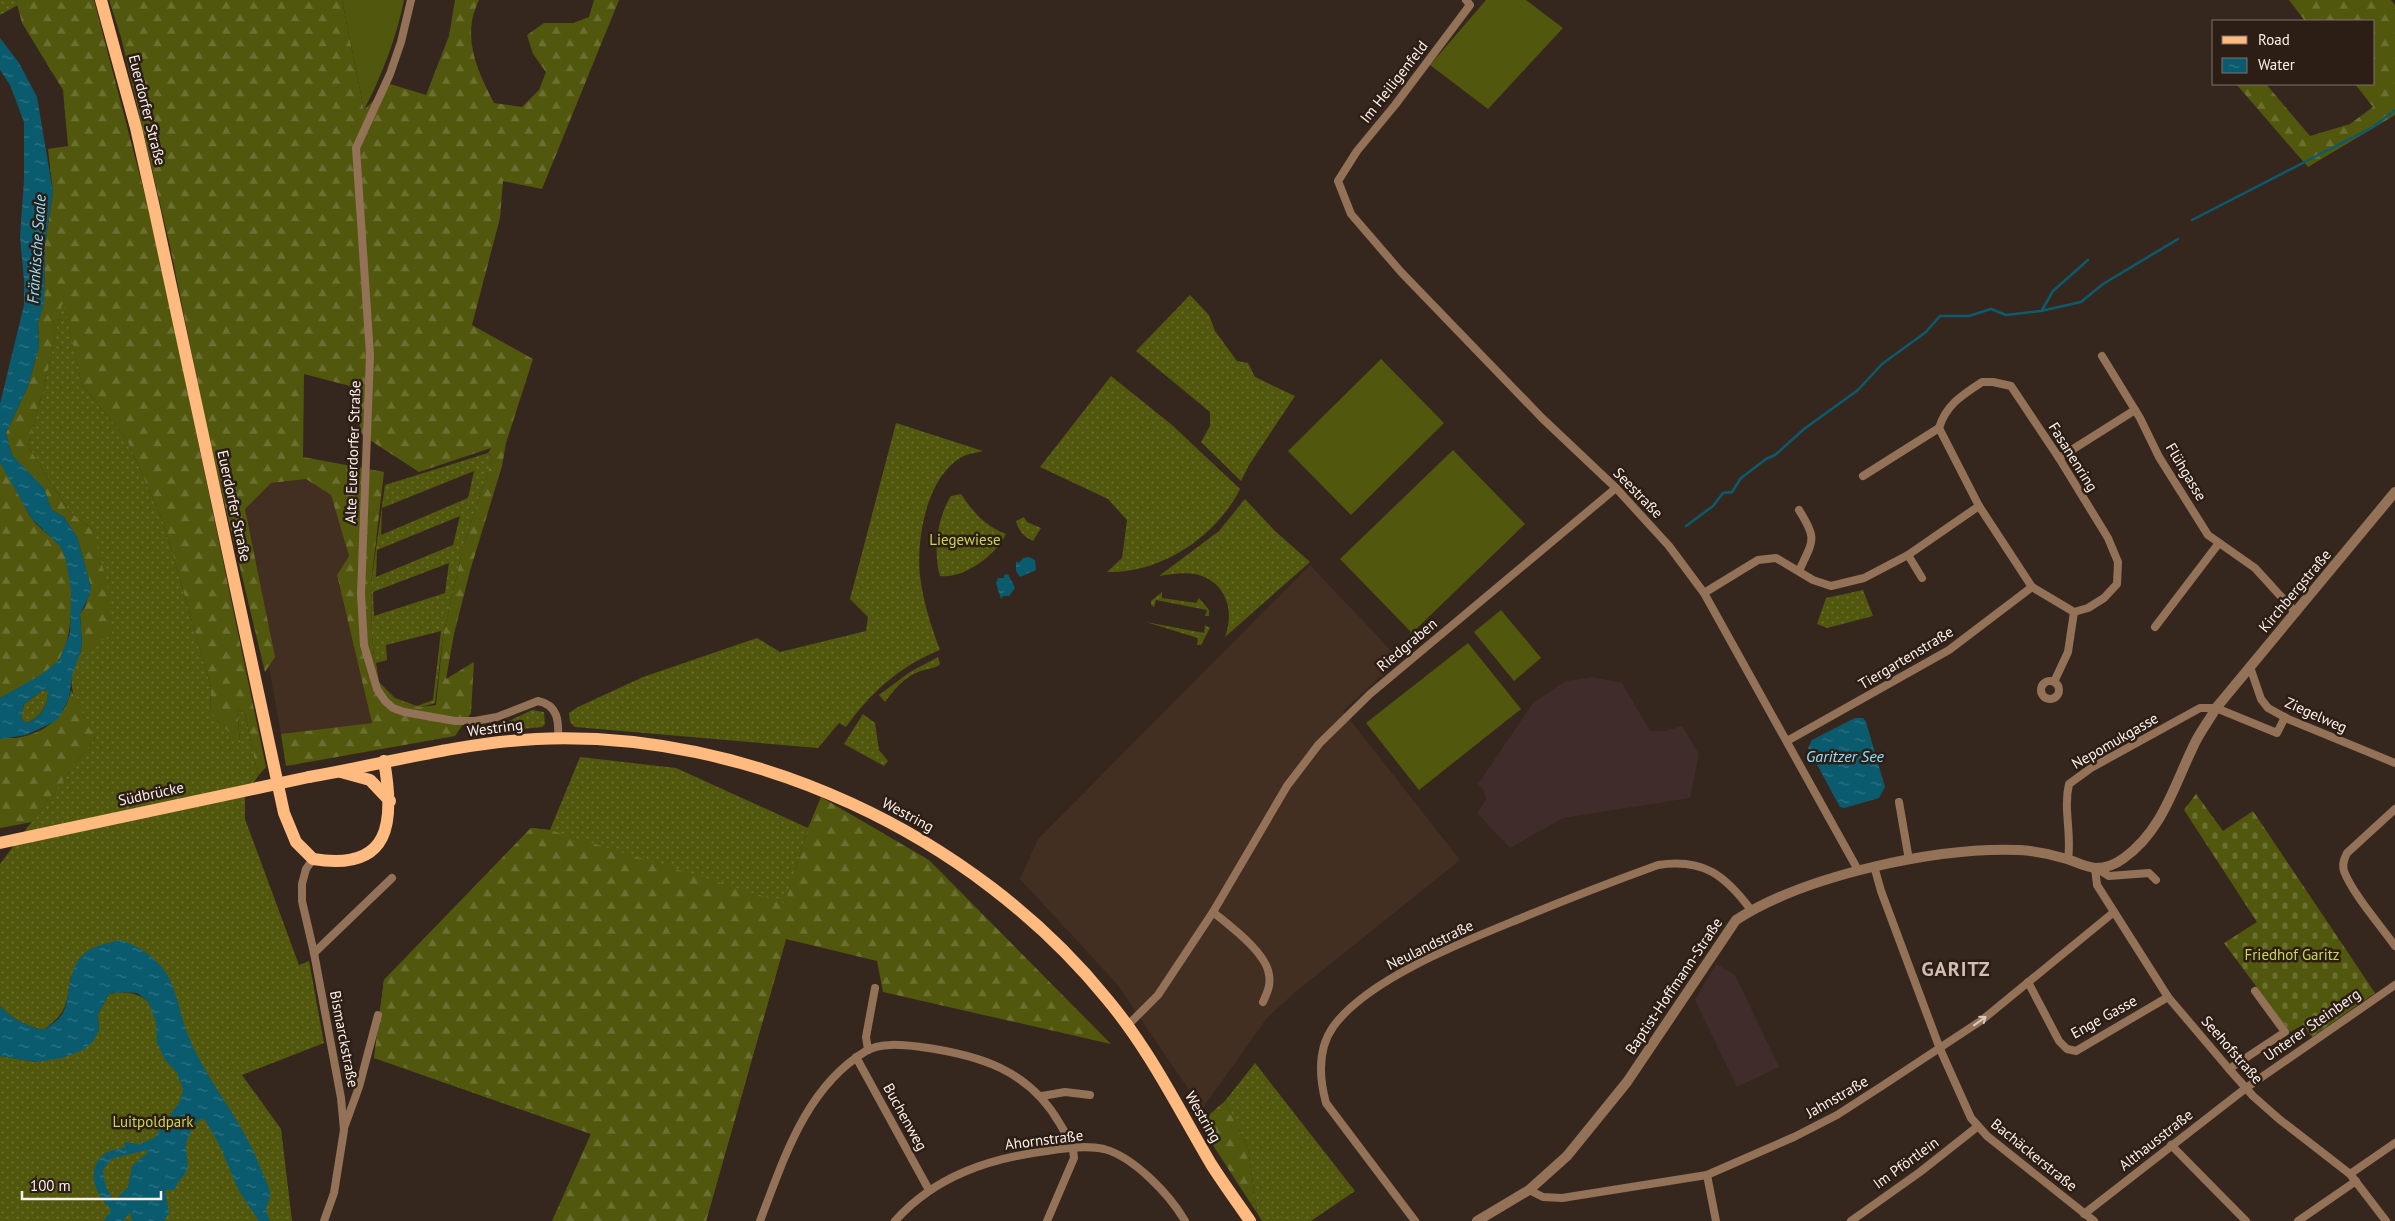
<svg xmlns="http://www.w3.org/2000/svg" width="2395" height="1221" viewBox="0 0 2395 1221" font-family="'PT Sans',sans-serif">
	<style>
		.built { fill: #432e22 }
		.education { fill: #402c2b }
		.grass { fill: url(#grass-dots); fill-rule: evenodd }
		.forest { fill: url(#forest-firs); fill-rule: evenodd }
		.cemetery { fill: url(#cemetery-stones) }
		.garden { fill: #51570d }
		.water { fill: url(#water-ripples); fill-rule: evenodd }
		.lines { fill: none; stroke-linecap: round; stroke-linejoin: round }
		.stream { stroke: #0b5b6f; stroke-width: 2.5 }
		.minor { stroke: #937257; stroke-width: 8 }
		.tertiary { stroke: #937257; stroke-width: 10 }
		.primary { stroke: #feba7f; stroke-width: 12 }
		.primary-bridge { stroke: #feba7f; stroke-width: 12 }
		.oneway { stroke: #dbcabe }
		.labels { text-anchor: middle; stroke-width: 5; stroke-linejoin: round; paint-order: stroke }
		.street-label { font-size: 15px; fill: #faf0ea; stroke: #2c1d15 }
		.park-label { font-size: 15px; fill: #cbd851; stroke: #2c1d15 }
		.water-label { font-size: 16px; font-style: italic; fill: #89e2ff; stroke: #2c1d15 }
		.district-label { font-size: 20px; font-weight: bold; letter-spacing: 1px; fill: #d1bdb2; stroke: #2c1d15 }
	</style>
	<defs>
		<pattern id="grass-dots" width="8" height="8" patternUnits="userSpaceOnUse" patternTransform="scale(1.25)"><rect width="8" height="8" fill="#51570d"/><path d="M2 2h.1M6 6h.1" fill="none" stroke="#6b6f30" stroke-width="1.8" stroke-linecap="round"/></pattern>
		<pattern id="forest-firs" width="22" height="20" patternUnits="userSpaceOnUse" patternTransform="scale(1.25)"><rect width="22" height="20" fill="#51570d"/><path d="M5 1l3.5 6h-7zM16 11l3.5 6h-7z" fill="#6b6f30"/></pattern>
		<pattern id="cemetery-stones" width="16" height="16" patternUnits="userSpaceOnUse" patternTransform="scale(1.25)"><rect width="16" height="16" fill="#51570d"/><path d="M2 7V4a2 2 0 0 1 4 0v3zM10 15v-3a2 2 0 0 1 4 0v3z" fill="#6b6f30"/></pattern>
		<pattern id="water-ripples" width="26" height="14" patternUnits="userSpaceOnUse" patternTransform="scale(1.25)"><rect width="26" height="14" fill="#0b5b6f"/><path d="M2 4q2-2 4 0t4 0M15 11q2-2 4 0t4 0" fill="none" stroke="#2f7384"/></pattern>
	</defs>
	<rect width="100%" height="100%" fill="#36271e"/>
	<g class="built">
		<polygon points="306,479 331,495 349,556 337,576 372,723 281,734 240,505 271,483"/>
		<polygon points="1310,565 1399,659 1343,711 1460,860 1293,994 1267,1018 1202,1109 1117,984 1020,879 1038,839"/>
	</g>
	<g class="education">
		<polygon points="1593,677 1622,683 1650,731 1666,731 1682,726 1699,754 1690,798 1563,818 1510,848 1477,813 1486,800 1484,791 1478,784 1533,703 1566,681"/>
		<polygon points="1716,964 1735,975 1779,1067 1737,1087 1695,1000"/>
	</g>
	<g class="grass">
		<polygon points="0,0 16,0 18,5 0,15"/>
		<polygon points="1190,295 1209,315 1215,331 1237,361 1248,363 1255,377 1295,396 1249,465 1241,481 1201,442 1210,426 1210,412 1136,351"/>
		<path d="M63,298L82,385L127,440L163,521L211,687L210,713L240,742L237,710L245,713L258,776L245,796V819L299,965L309,961L324,1043L242,1075L281,1129L292,1221H0V1056L36,1062L99,1031L98,1014L109,994C125,991 135,992 148,1001L171,982L71,976C66,1005 68,1012 43,1030C25,1025 13,1020 0,1006V864L95,738C81,710 60,686 79,655C85,647 103,639 112,634L93,530L69,511L28,446L45,383Z"/>
		<path d="M1111,376L1172,425L1240,489C1216,537 1160,574 1107,572L1122,558L1127,520L1108,499L1040,467Z"/>
		<path d="M896,423L983,451C977,453 969,453 964,456C927,474 916,539 920,576C923,601 931,626 940,650C900,666 871,692 846,727L839,723L818,748L575,727L570,722L569,713L578,707L643,677L757,638L780,652L866,631L868,617L850,599Z"/>
		<path d="M488,453L493,457L464,543L443,636L435,703C409,712 396,701 377,684L372,636L371,584L385,485ZM474,471L468,498L381,535L382,508ZM460,516L453,545L376,577L377,550ZM449,563L445,593L374,616L373,592ZM441,631L433,700L417,706L395,698L379,682L376,663L387,660L386,645Z"/>
		<path d="M961,494C973,512 985,526 1006,534C996,555 964,579 940,576C933,551 937,518 951,496Z"/>
		<path d="M1245,499L1274,530L1310,562L1225,637C1234,613 1228,586 1202,576C1189,571 1172,574 1159,576L1219,531Z"/>
		<path d="M1024,517L1027,522L1041,528L1033,541C1024,537 1018,530 1016,521Z"/>
		<polygon points="1863,590 1873,616 1827,628 1817,624 1826,598"/>
		<polygon points="1162,592 1162,598 1196,603 1199,598 1209,610 1209,616 1205,616 1207,610 1156,600 1154,607 1151,605 1151,601"/>
		<polygon points="1146,622 1204,633 1205,625 1210,628 1201,645 1197,645 1198,638"/>
		<path d="M938,657L940,664C934,670 926,668 918,672C903,678 894,690 885,702L879,695L910,672Z"/>
		<path d="M43,690L48,691C48,706 41,716 27,723L21,718L24,704Z"/>
		<polygon points="532,710 544,712 545,724 542,727 467,734 466,727 507,722"/>
		<polygon points="863,714 875,723 879,750 888,761 884,766 844,744"/>
		<polygon points="580,757 676,768 808,828 785,904 608,849 786,939 706,1221 552,1221 591,1134 374,1058 384,980 531,828 550,830"/>
		<polygon points="1255,1063 1355,1191 1311,1221 1262,1221 1257,1213 1248,1148 1225,1101"/>
	</g>
	<g class="forest">
		<polygon points="16,0 94,0 153,226 266,767 258,776 245,713 237,710 240,743 210,713 211,687 163,521 127,440 82,385 63,300 45,383 28,446 69,511 93,530 110,596 112,634 80,654 82,644 80,614 85,607 91,587 77,537 64,517 52,510 12,455 6,433 28,386 39,347 38,323 44,302 45,244 53,192 48,149 68,146 63,90 22,23"/>
		<path d="M109,0H342L364,110L390,84L426,95L449,36L455,0H479C461,36 477,70 494,103L522,107L539,90L546,72L533,54L527,35L544,23H573L589,17L594,0H619L542,189L503,181L500,218L472,325L533,359L506,443L502,466L470,571L454,634L446,679L474,662L471,713L455,736L286,766L281,734L372,723L337,575L349,556L331,495L306,479L271,483L245,509L275,657L265,672L207,430L170,246L121,37ZM304,374L350,386L362,435L419,472L491,448L488,453L493,457L464,543L443,636L436,705C408,710 397,702 377,684L372,636L371,584L384,472L303,457Z"/>
		<polygon points="2289,0 2391,0 2395,5 2395,115 2308,167 2236,84 2266,84 2310,136 2350,124 2373,107 2355,84 2374,84 2374,21 2305,21"/>
		<path d="M0,463C8,469 23,505 30,516C37,528 51,535 60,546C76,566 75,641 58,661C44,676 19,689 0,698Z"/>
		<path d="M71,690L95,738L32,822L0,828V739C5,737 10,738 16,738C43,734 66,718 71,690Z"/>
		<polygon points="821,797 929,860 1111,1044 883,992 877,961 786,939 706,1221 553,1221 591,1134 463,1086 374,1058 384,980 531,828 550,830 785,903 808,828"/>
		<polygon points="1225,1101 1248,1148 1257,1213 1205,1133 1210,1114"/>
	</g>
	<polygon class="cemetery" points="2196,794 2223,831 2253,811 2375,993 2312,1037 2303,1025 2290,1032 2224,943 2257,922 2184,810"/>
	<g class="garden">
		<path d="M342,0H404C396,39 382,75 364,110Z"/>
		<polygon points="1486,0 1526,0 1563,28 1488,109 1430,65"/>
		<polygon points="1381,359 1444,423 1351,515 1288,451"/>
		<polygon points="1453,450 1525,524 1412,633 1340,559"/>
		<polygon points="1501,610 1541,658 1514,681 1474,632"/>
		<polygon points="1468,643 1521,709 1419,790 1366,723"/>
	</g>
	<g class="water">
		<path d="M0,38L19,63L37,97L53,192L45,244L44,303L38,323L39,347L28,386L6,433L12,455L44,488L52,510L64,517L77,537L91,587L90,594L80,614L82,644L80,654L72,675L69,698L60,716L54,722L26,735L0,739V698L42,674L59,660L70,633L71,592L66,560L60,546L32,519L0,463V404L24,305V280L20,237L24,180V122L10,85L0,70ZM43,690L48,691C48,706 41,717 27,723L21,718L24,704Z"/>
		<polygon points="1029,557 1035,560 1036,570 1020,577 1016,571 1016,561 1019,563 1023,558"/>
		<polygon points="1008,574 1015,588 1009,596 1003,596 1001,599 996,583 998,578 1004,578 1004,575"/>
		<polygon points="1855,718 1863,718 1866,722 1885,787 1879,798 1844,808 1840,807 1808,748 1812,740"/>
		<path d="M120,940C135,945 147,951 158,963C176,981 178,1007 186,1030C204,1079 242,1118 260,1167C263,1174 271,1189 270,1196C268,1209 263,1205 270,1221H259L239,1191L219,1144L205,1120L202,1118L191,1127C191,1137 186,1138 186,1146C186,1153 189,1162 187,1170C184,1178 176,1181 175,1190H165L169,1213L164,1221H132L130,1212L123,1221H104L111,1209C95,1195 84,1168 106,1153C111,1150 119,1149 125,1147L124,1142L139,1144L154,1138L180,1101L183,1089L177,1073L165,1060L157,1043L156,1022L148,1001L137,993L122,992L109,994L98,1014L99,1030L92,1043L81,1051L62,1058L36,1062L0,1056V1006C13,1020 25,1025 43,1030C48,1026 55,1023 59,1018C66,1011 67,1001 68,993C74,955 83,948 120,940ZM147,1150L148,1152L132,1166L128,1187L116,1199H113L106,1187L103,1170L111,1159Z"/>
	</g>
	<g class="lines">
		<g class="stream">
			<polyline points="2192,220 2373,127 2395,110"/>
			<polyline points="2042,310 2053,291 2088,260"/>
			<polyline points="1686,526 1713,506 1723,493 1732,492 1741,478 1766,459 1775,455 1804,429 1858,390 1882,364 1926,332 1940,316 1969,316 1991,309 2006,315 2041,311 2081,302 2103,284 2178,239"/>
		</g>
		<g class="minor">
			<path d="M411,0L401,42L390,74L356,148L370,355L361,594L364,645L377,689L385,701L393,708L404,712L455,721H475L497,717L538,701C558,705 559,721 558,739"/>
			<polyline points="1466,0 1470,5 1395,105 1357,151 1338,181 1351,214 1401,272 1542,418 1616,488 1669,546 1704,593 1858,870"/>
			<polyline points="2102,356 2140,418 2159,457 2208,535 2255,568 2296,613"/>
			<path d="M1982,382H1993L2011,386L2059,458L2108,538L2118,562L2117,584L2104,598L2088,608L2074,612L2032,587L1979,506L1939,428C1946,405 1962,395 1982,382Z"/>
			<polyline points="2059,458 2135,410"/>
			<polyline points="1863,476 1939,428"/>
			<path d="M1799,510C1818,540 1813,540 1799,571"/>
			<polyline points="1908,555 1922,578"/>
			<polyline points="1704,593 1758,560 1776,558 1813,580 1831,586 1864,578 1908,555 1979,506"/>
			<polyline points="2155,627 2219,543"/>
			<polyline points="2250,667 2261,699 2268,708 2288,719 2395,763"/>
			<circle cx="2050" cy="690" r="9"/>
			<polyline points="2054,682 2068,652 2074,612"/>
			<polyline points="1787,741 1949,650 2032,587"/>
			<polyline points="1899,802 1909,860"/>
			<path d="M2395,809L2347,853C2344,859 2342,864 2344,871C2352,893 2381,926 2395,946"/>
			<polyline points="313,859 306,869 302,884 302,901 314,953 341,1098 344,1130 334,1193 324,1221"/>
			<path d="M2068,859C2072,834 2063,809 2069,784L2091,768L2200,708H2216L2277,733L2285,717"/>
			<polyline points="1874,866 1881,891 1940,1049 1971,1118 1987,1136 2094,1221"/>
			<polyline points="2095,868 2097,885 2168,997 2229,1069 2253,1096 2279,1119 2350,1174 2386,1221"/>
			<polyline points="2096,868 2109,876 2149,873 2156,880"/>
			<path d="M1213,912C1230,926 1267,953 1269,975C1271,985 1267,993 1263,1002"/>
			<polyline points="314,953 392,878"/>
			<polyline points="2028,982 2059,1041 2067,1049 2076,1051 2168,997"/>
			<polyline points="1128,1025 1158,995 1213,912 1287,786 1319,744 1370,694 1616,488"/>
			<polyline points="868,1050 866,1037 875,988"/>
			<polyline points="856,1057 929,1190"/>
			<polyline points="2229,1069 2285,1032 2255,991"/>
			<polyline points="1042,1096 1065,1092 1090,1095"/>
			<polyline points="344,1128 359,1087 378,1015"/>
			<polyline points="2171,1145 2246,1221"/>
			<polyline points="2350,1174 2395,1143"/>
			<polyline points="1707,1175 1716,1221"/>
			<polyline points="1529,1190 1543,1197 1562,1198 1707,1175 1794,1137 1837,1115 1882,1086 1982,1020 2114,912"/>
			<polyline points="2084,1214 2246,1088 2395,985"/>
			<path d="M760,1221C784,1159 805,1088 866,1051C881,1042 904,1045 921,1047C980,1055 1029,1070 1060,1124C1067,1136 1074,1145 1074,1158L1047,1221"/>
			<path d="M895,1221C935,1176 990,1158 1047,1151C1065,1148 1086,1145 1104,1149C1134,1157 1170,1195 1185,1221"/>
			<path d="M1415,1221L1326,1103C1319,1077 1317,1050 1333,1027C1367,979 1465,941 1519,919C1565,900 1611,882 1658,865C1703,858 1725,875 1751,910"/>
			<polyline points="1851,1221 1920,1172 1977,1127"/>
			<polyline points="2298,1221 2356,1181"/>
		</g>
		<path class="tertiary" d="M1477,1221L1529,1190L1567,1156L1627,1082L1736,920C1806,875 1936,847 2019,850C2036,851 2051,854 2067,859C2076,862 2087,868 2096,868C2106,868 2116,864 2124,858C2162,831 2174,786 2193,747C2199,733 2209,721 2216,708L2395,492"/>
		<g class="primary">
			<path d="M101,0L136,128L155,212L284,813L296,842L313,859C391,872 395,822 384,761"/>
			<polyline points="341,772 370,780 390,801"/>
			<path d="M309,777C384,764 459,743 536,739C749,729 973,834 1107,999C1149,1049 1178,1108 1211,1164C1223,1183 1237,1202 1250,1221"/>
		</g>
		<polyline class="primary-bridge" points="0,843 309,777"/>
	</g>
	<defs><path id="oneway-shaft" d="M-6 0H5M1.5-3L5.5 0L1.5 3" fill="none" stroke-width="1.6" stroke-linecap="round" stroke-linejoin="round" transform="scale(1.25)"/></defs>
	<use class="oneway" href="#oneway-shaft" transform="translate(1980 1021) rotate(-36)"/>
	<g class="labels">
		<g class="street-label">
			<text transform="translate(1394 82) rotate(-52)" y="5">Im Heiligenfeld</text>
			<text transform="translate(147 110) rotate(76)" y="5">Euerdorfer Straße</text>
			<text transform="translate(353 452) rotate(-88)" y="5">Alte Euerdorfer Straße</text>
			<text transform="translate(2073 457) rotate(58)" y="5">Fasanenring</text>
			<text transform="translate(2186 472) rotate(59)" y="5">Flühgasse</text>
			<text transform="translate(1638 493) rotate(46)" y="5">Seestraße</text>
			<text transform="translate(234 506) rotate(78)" y="5">Euerdorfer Straße</text>
			<text transform="translate(2295 591) rotate(-50)" y="5">Kirchbergstraße</text>
			<text transform="translate(1407 645) rotate(-40)" y="5">Riedgraben</text>
			<text transform="translate(1906 658) rotate(-31)" y="5">Tiergartenstraße</text>
			<text transform="translate(2316 715) rotate(24)" y="5">Ziegelweg</text>
			<text transform="translate(495 728) rotate(-7)" y="5">Westring</text>
			<text transform="translate(2115 741) rotate(-30)" y="5">Nepomukgasse</text>
			<text transform="translate(151 794) rotate(-12)" y="5">Südbrücke</text>
			<text transform="translate(908 815) rotate(28)" y="5">Westring</text>
			<text transform="translate(1430 945) rotate(-26)" y="5">Neulandstraße</text>
			<text transform="translate(1674 986) rotate(-56)" y="5">Baptist-Hoffmann-Straße</text>
			<text transform="translate(2104 1017) rotate(-29)" y="5">Enge Gasse</text>
			<text transform="translate(2312 1025) rotate(-35)" y="5">Unterer Steinberg</text>
			<text transform="translate(344 1039) rotate(79)" y="5">Bismarckstraße</text>
			<text transform="translate(2232 1050) rotate(49)" y="5">Seehofstraße</text>
			<text transform="translate(1837 1097) rotate(-30)" y="5">Jahnstraße</text>
			<text transform="translate(905 1117) rotate(61)" y="5">Buchenweg</text>
			<text transform="translate(1203 1117) rotate(60)" y="5">Westring</text>
			<text transform="translate(1044 1140) rotate(-7)" y="5">Ahornstraße</text>
			<text transform="translate(2156 1140) rotate(-38)" y="5">Althausstraße</text>
			<text transform="translate(2034 1155) rotate(39)" y="5">Bachäckerstraße</text>
			<text transform="translate(1906 1163) rotate(-36)" y="5">Im Pförtlein</text>
		</g>
		<g class="park-label">
			<text x="965" y="545">Liegewiese</text>
			<text x="2292" y="960">Friedhof Garitz</text>
			<text x="153" y="1127">Luitpoldpark</text>
		</g>
		<g class="water-label">
			<text transform="translate(36 249) rotate(-86)" y="6">Fränkische Saale</text>
			<text x="1845" y="762">Garitzer See</text>
		</g>
		<g class="district-label">
			<text x="1956" y="976">GARITZ</text>
		</g>
	</g>
	<rect x="2212" y="20" width="162" height="65" fill="#2c1d15" stroke="#7e716a"/>
	<rect x="2222" y="36" width="25" height="8" fill="#feba7f" stroke="#7e716a"/>
	<text x="2258" y="45" font-size="15" fill="#faf0ea">Road</text>
	<rect x="2222" y="58" width="25" height="15" fill="url(#water-ripples)" stroke="#7e716a"/>
	<text x="2258" y="70" font-size="15" fill="#faf0ea">Water</text>
	<path d="M22 1191v8h139v-8" fill="none" stroke="#faf0ea" stroke-width="2.5"/>
	<text x="30" y="1191" font-size="15" fill="#faf0ea" stroke="#2c1d15" stroke-width="4" paint-order="stroke">100 m</text>
</svg>
